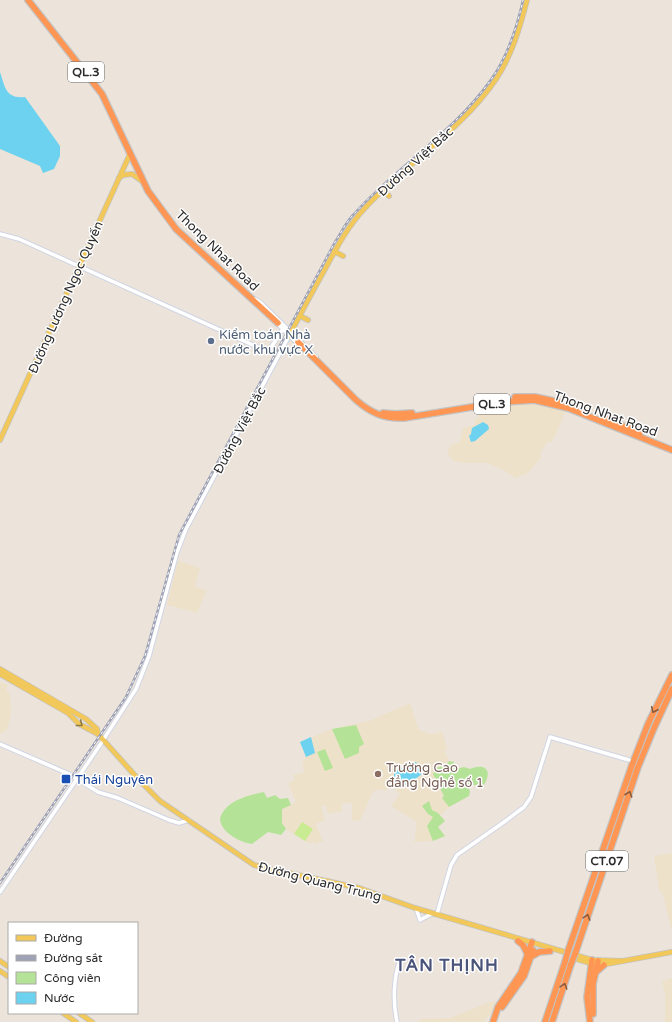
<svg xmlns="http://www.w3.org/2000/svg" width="672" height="1022" viewBox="0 0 672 1022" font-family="'Varela Round',sans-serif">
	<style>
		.education { fill: #eee1ca }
		.green { fill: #b4e397 }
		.pitch { fill: #c9eb92 }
		.water { fill: #6dd2ef }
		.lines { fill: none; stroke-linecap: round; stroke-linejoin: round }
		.minor-casing { stroke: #d0d5e3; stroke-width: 5.5 }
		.major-casing { stroke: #c3c3c3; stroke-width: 6 }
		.highway-casing { stroke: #c3c3c3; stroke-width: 8 }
		.minor { stroke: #fff; stroke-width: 3.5 }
		.major { stroke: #f2c85a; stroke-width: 4.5 }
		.highway { stroke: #ff9653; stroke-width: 5.5 }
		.rail-casing { stroke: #9ea2b4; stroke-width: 2.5 }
		.rail { stroke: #fff; stroke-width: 1; stroke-dasharray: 3; stroke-linecap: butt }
		.highway-bridge-casing { stroke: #c3c3c3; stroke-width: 8; stroke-linecap: butt }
		.highway-bridge { stroke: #ff9653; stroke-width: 5.5 }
		.oneway { stroke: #8a5b3c }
		.oneway2 { stroke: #8e7942 }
		.service-dot { fill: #5c6f8a; stroke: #fff; stroke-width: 1.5 }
		.education-dot { fill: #8d6e63; stroke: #fff; stroke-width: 1.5 }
		.transit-dot { fill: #1a4fb4; stroke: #fff; stroke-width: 1.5 }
		.labels { text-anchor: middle; stroke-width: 3; stroke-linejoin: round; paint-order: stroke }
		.shield { fill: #fff; stroke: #6a6a6a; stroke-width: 1 }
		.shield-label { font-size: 12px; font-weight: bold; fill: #2a2a2a }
		.street-label { font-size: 13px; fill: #2a2a2a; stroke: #fff }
		.service-label { font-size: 13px; fill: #4e5e75; stroke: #fff; text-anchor: start }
		.education-label { font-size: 13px; fill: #785e54; stroke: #fff; text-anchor: start }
		.transit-label { font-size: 13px; fill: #164399; stroke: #fff; text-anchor: start }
		.district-label { font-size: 17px; font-weight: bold; letter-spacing: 1px; fill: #4a547b; stroke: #fff }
	</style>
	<rect width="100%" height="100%" fill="#ece4db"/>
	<g class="education">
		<polygon points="531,403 566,411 554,438 550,443 547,442 540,454 542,456 528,473 516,478 505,471 487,463 464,463 454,461 449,456 447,452 451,445 460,442 463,428 475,425 475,419 479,418 478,410"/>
		<polygon points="178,561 200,568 195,587 207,590 197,613 167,605"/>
		<polygon points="0,682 8,685 6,692 10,693 11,715 7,729 2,734 0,733"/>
		<polygon points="410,703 419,730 432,734 442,731 447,749 444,750 449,761 454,762 460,776 470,791 468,797 453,804 440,815 445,821 438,827 445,836 433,841 414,842 417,822 391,806 400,794 391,786 385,791 379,789 373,792 360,820 352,821 352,803 341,804 343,811 328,814 325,805 321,806 325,820 316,824 323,841 316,844 312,842 310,844 284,828 282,823 282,809 296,802 288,783 295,780 293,775 304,772 302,763 306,757 300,742 332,729 369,721"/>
		<polygon points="672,853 672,932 663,895 659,890 654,856"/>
		<polygon points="672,978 672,1022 665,1022 665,994 662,981"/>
		<polygon points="499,1001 490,1015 485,1019 485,1022 420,1022 419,1019 450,1018 489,1002"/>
	</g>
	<g class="green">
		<polygon points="356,725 364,744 359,747 359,753 345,759 332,729"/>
		<polygon points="325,749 333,768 325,771 317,752"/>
		<path d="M449,761L454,762L456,769L464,767L470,769C485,763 493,770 484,785H468L470,792L469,796L449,807L442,798L444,796L433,774L436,768L446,765Z"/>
		<path d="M264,792L267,798L275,795L280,799L288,798L291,805L282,809V823L286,829L281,835L268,832L252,844C240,842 221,833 220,819C224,801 249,795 264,792Z"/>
		<polygon points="429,801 432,810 438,813 445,821 438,827 445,836 433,841 427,826 433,817 428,814 422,806"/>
	</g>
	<polygon class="pitch" points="302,822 313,829 305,841 294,834"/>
	<g class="water">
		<path d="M0,72C5,86 5,99 25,97L60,146V156L54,169L43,173L40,166L0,149Z"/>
		<polygon points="483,422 488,425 489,429 475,441 471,442 469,436 471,434 472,428"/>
		<polygon points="311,737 315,753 306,757 300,742"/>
		<polygon points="416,762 422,774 407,785 398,784 394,778 394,771"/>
	</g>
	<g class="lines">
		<defs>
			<g id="minor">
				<polyline points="0,234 19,239 264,350 270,349 283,329"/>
				<polyline points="255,299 260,302 316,357"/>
				<polyline points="277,323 298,344"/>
				<polyline points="0,744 69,774 98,792 118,798 169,820 179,823 189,820"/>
				<polyline points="0,892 98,748 136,689 149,656 177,552 186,529 289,336"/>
				<polyline points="416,908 420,920 433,913"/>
				<polyline points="437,914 451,865 457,855 504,822 524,807 531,797 550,737 629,760"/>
				<path d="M397,1022C393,1003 393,979 400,960"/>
			</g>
			<g id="major">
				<polyline points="119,178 123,175 132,174 142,181"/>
				<polyline points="383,190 389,196"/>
				<polyline points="334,251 343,256"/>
				<polyline points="300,316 308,320"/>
				<path d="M289,336C299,317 309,298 319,280C333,255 345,229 365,208C406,163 462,130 496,79C512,55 520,27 527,0"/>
				<polyline points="0,440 130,154"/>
				<polyline points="0,669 86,719 97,729 98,734"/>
				<polyline points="0,674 68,713 79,724 98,734 139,780 160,801 254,865 265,868 359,888 415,908 592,960 623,961"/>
				<polyline points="570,957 594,964"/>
				<polyline points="0,961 9,967"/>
				<polyline points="601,965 672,952"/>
				<polyline points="0,971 9,977"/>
				<polyline points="63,1013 76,1022"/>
				<polyline points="79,1013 92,1022"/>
			</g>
			<g id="highway">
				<polyline points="28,0 102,94 148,191 176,229 278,323"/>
				<path d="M298,342L356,400C371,413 384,419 404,418L503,402L534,400L568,408L672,450"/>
				<polyline points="515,397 535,397 558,402"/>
				<polyline points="383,413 395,414 412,413"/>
				<polyline points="604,418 640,433"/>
				<polyline points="518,941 523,945 528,955"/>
				<polyline points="568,951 632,765 648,724 672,675"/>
				<polyline points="575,954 638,767 654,728 672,689"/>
				<polyline points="532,956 539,952 550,951"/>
				<polyline points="596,972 604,965"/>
				<polyline points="502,1007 524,976 533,950"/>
				<polyline points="593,1014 593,984 598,961"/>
				<polyline points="493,1022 498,1007 521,973 532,942"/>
				<polyline points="545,1022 565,962"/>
				<polyline points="552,1022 571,964"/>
				<polyline points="590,1022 587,997 592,960"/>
			</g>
		</defs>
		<use href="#minor" class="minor-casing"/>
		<use href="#major" class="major-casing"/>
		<use href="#highway" class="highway-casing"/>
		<use href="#minor" class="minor"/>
		<use href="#major" class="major"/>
		<use href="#highway" class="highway"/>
		<defs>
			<path id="rail" d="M0,883L126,697L145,656L179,535L335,242C341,233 346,222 354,214C396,167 453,133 490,81C507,58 517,27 523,0"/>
		</defs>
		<use href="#rail" class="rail-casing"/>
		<use href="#rail" class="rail"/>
		<defs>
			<g id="highway-bridge">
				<polyline points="565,962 568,951"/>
				<polyline points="571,964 575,954"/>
			</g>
		</defs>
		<use href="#highway-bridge" class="highway-bridge-casing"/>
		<use href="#highway-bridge" class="highway-bridge"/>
	</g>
	<defs><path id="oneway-chevron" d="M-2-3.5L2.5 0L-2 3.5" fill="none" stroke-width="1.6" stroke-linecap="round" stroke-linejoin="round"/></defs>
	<g class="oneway">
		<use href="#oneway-chevron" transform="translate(654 710) rotate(115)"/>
		<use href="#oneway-chevron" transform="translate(629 794) rotate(-71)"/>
		<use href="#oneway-chevron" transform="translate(587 917) rotate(-72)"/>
		<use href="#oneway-chevron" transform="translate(564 986) rotate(-72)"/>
	</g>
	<use class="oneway2" href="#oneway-chevron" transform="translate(80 724) rotate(38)"/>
	<circle class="service-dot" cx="211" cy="341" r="4"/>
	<circle class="education-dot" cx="378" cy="774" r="4"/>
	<rect class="transit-dot" x="61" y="774" width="10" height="10" rx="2"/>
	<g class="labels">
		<g class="shield">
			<rect x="68" y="62" width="36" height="20" rx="3"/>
			<rect x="474" y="394" width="36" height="20" rx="3"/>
			<rect x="586" y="851" width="42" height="20" rx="3"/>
		</g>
		<g class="shield-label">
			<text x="86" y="76">QL.3</text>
			<text x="492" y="408">QL.3</text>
			<text x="607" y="865">CT.07</text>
		</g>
		<g class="street-label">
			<text transform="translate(415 161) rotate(-42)" y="5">Đường Việt Bắc</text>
			<text transform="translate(218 250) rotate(44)" y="5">Thong Nhat Road</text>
			<text transform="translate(65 297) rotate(-66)" y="5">Đường Lương Ngọc Quyến</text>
			<text transform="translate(606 413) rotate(20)" y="5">Thong Nhat Road</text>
			<text transform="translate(239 430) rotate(-62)" y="5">Đường Việt Bắc</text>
			<text transform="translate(320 881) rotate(14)" y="5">Đường Quang Trung</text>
		</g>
		<g class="service-label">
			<text x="219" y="339">Kiểm toán Nhà<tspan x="219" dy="15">nước khu vực X</tspan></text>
		</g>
		<g class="education-label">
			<text x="386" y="772">Trường Cao<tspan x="386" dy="15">đẳng Nghề số 1</tspan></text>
		</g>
		<g class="transit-label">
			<text x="75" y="784">Thái Nguyên</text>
		</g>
		<g class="district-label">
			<text x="447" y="971">TÂN THỊNH</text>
		</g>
	</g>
	<rect x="8" y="922" width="130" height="92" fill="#ffffff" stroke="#aaaaaa"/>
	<rect x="16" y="935" width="20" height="6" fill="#f2c85a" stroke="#aaaaaa"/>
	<text x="44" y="942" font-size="12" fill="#2a2a2a">Đường</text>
	<rect x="16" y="955" width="20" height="6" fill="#9ea2b4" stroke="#aaaaaa"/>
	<text x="44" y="962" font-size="12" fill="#2a2a2a">Đường sắt</text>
	<rect x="16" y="972" width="20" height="12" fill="#b4e397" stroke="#aaaaaa"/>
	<text x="44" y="982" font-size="12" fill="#2a2a2a">Công viên</text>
	<rect x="16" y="992" width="20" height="12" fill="#6dd2ef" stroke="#aaaaaa"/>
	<text x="44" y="1002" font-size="12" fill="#2a2a2a">Nước</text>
</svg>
